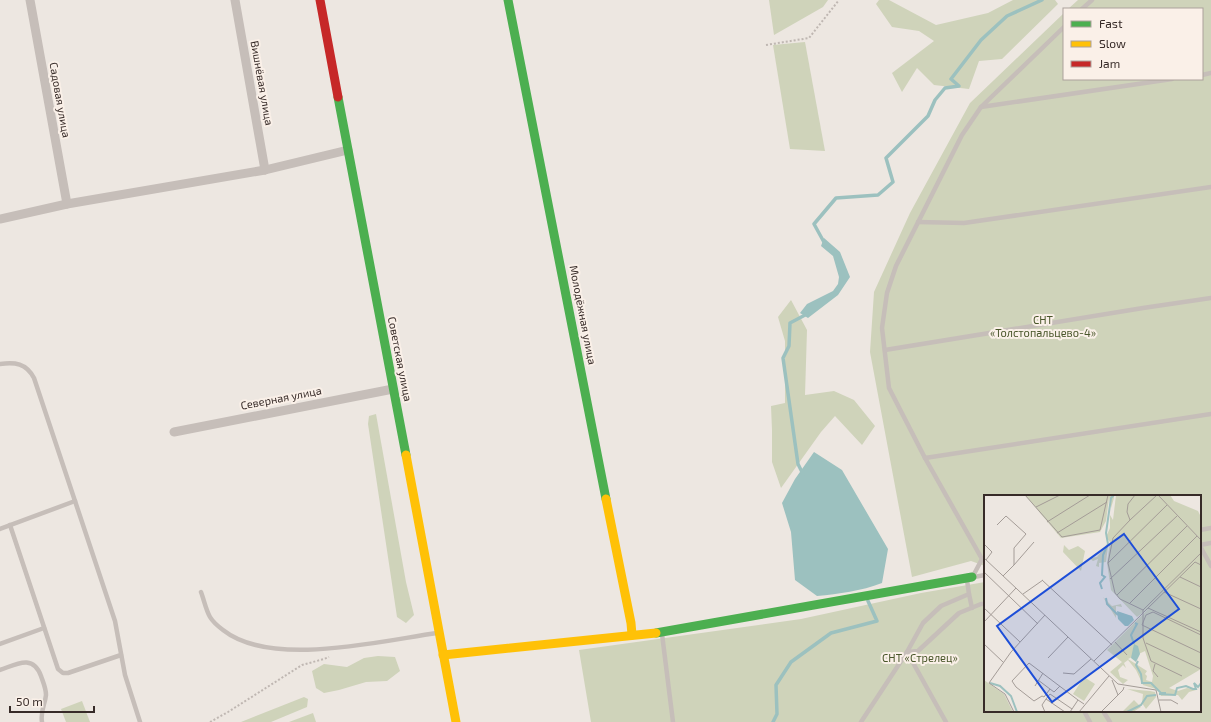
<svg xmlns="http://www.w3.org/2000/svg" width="1211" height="722" viewBox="0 0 1211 722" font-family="'Exo 2',sans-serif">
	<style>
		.green { fill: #cfd3ba }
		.water { fill: #9cc1bf }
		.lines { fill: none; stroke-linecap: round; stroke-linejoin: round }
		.stream { stroke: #9cc1bf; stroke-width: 3.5 }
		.path { stroke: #bfb7b2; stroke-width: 2; stroke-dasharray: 2 2; stroke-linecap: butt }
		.lane { stroke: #c6beb9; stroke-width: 4.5 }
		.street { stroke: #c6beb9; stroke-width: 9 }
		.fast { stroke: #4caf50; stroke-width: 9 }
		.slow { stroke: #ffc107; stroke-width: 9 }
		.jam { stroke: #c62828; stroke-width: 9 }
		.labels { text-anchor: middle; stroke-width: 4; stroke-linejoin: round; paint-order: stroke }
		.street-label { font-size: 11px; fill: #372b28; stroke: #faf0e8 }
		.park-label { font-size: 11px; fill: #49562a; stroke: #faf0e8 }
		.inset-river { fill: none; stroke: #9cc1bf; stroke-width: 2 }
		.inset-road { fill: none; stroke: #a49c97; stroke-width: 1 }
		.view { fill: #1d4ed8; fill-opacity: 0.15; stroke: #1d4ed8; stroke-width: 2 }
		.inset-edge { fill: none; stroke: #372b28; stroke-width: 2 }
	</style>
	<rect width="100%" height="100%" fill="#ede7e1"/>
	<g class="green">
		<polygon points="769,0 828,0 823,7 774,35"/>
		<polygon points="879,0 889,0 936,25 988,13 1013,0 1055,0 1058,4 1002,59 979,61 969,89 934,85 917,68 902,92 892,73 934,41 919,31 892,27 876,4"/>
		<polygon points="1078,0 1211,0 1211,722 591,722 579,650 801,619 921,593 985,582 985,711 1200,711 1200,496 985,496 985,566 971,561 912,577 870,352 874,292 910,213 970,103 1064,13 1064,79 1202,79 1202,9 1068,9"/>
		<polygon points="805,42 825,151 790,149 773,45"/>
		<polygon points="791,300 807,330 805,395 834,391 854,400 875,426 862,445 835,416 821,432 781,488 772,462 772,430 771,406 785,403 785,341 778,317"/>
		<polygon points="376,414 406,582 414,615 406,623 397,617 368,424 369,416"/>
		<polygon points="378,656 395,657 400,671 387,681 366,682 339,690 324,693 316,688 312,671 324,664 347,667 364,658"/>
		<polygon points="304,697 308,699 307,707 271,722 241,722"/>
		<polygon points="82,701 90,722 66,722 61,709"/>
		<polygon points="313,713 316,722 289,722"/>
	</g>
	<g class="water">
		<polygon points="824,238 840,252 850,277 838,295 808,318 800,313 807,304 833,291 838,284 839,277 833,256 821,246"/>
		<path d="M814,452L842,470L888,549L882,583C861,591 839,594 817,596L795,580L791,532L782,503L795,479Z"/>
	</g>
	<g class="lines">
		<g class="stream">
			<polyline points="825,244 814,224 836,198 878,195 893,182 886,158 928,116 935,100 945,88 959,86 951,79 981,40 1007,16 1042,0"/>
			<polyline points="803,474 798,464 783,358 789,346 790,323 807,314"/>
			<polyline points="773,722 777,714 776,685 791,662 831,633 877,621 868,601"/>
		</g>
		<g class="path">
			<polyline points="766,45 809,38 839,0"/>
			<polyline points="210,722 228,712 302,665 324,659 329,657"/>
		</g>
		<g class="lane">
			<polyline points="1082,9 1092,0"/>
			<polyline points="1064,27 981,107 1172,79"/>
			<polyline points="1202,75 1211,73"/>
			<polyline points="981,107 962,135 896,266 887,293 882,328 889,388 925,458 982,559"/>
			<polyline points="918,222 964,223 1211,187"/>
			<polyline points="885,350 1143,308 1211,298"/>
			<path d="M0,364C15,362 26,363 34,378L115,621L125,675L140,722"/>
			<polyline points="925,458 1211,414"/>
			<polyline points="10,525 58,669 63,673 68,673 121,655"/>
			<polyline points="0,529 75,501"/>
			<polyline points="1200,530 1211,528"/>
			<polyline points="1200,545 1211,543"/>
			<polyline points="1200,546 1211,566"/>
			<polyline points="973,576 982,559 984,559"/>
			<polyline points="974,577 985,575"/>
			<path d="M201,592C204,600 206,610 210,617C213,622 219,627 223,630C271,668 380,641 437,633"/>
			<polyline points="969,594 972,608"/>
			<polyline points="662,634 673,722"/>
			<polyline points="0,644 44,628"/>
			<path d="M0,670C17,664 33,654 41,676C43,682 46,688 46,695C45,705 40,711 42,722"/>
			<polyline points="1084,711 1090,722"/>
			<polyline points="1103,711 1110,722"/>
			<polyline points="861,722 907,652 923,623 941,606 969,594 967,580"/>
			<polyline points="946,722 907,652 918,651 959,613 981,604 985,604"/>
		</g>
		<g class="street">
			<polyline points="30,0 67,204"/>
			<polyline points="235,0 265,170"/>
			<polyline points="0,219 67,204 265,170 348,150"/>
			<polyline points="174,432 393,389"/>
		</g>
		<g class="fast">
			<polyline points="508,0 606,499"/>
			<polyline points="338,97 406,455"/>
			<polyline points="656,633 972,577"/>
		</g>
		<g class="slow">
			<polyline points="406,455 456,722"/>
			<polyline points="606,499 631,623 632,635"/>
			<polyline points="443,655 656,633"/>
		</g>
		<polyline class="jam" points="320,0 338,97"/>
	</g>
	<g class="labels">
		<g class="street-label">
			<text transform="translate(262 83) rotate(80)" y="4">Вишнёвая улица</text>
			<text transform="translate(60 100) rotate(80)" y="4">Садовая улица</text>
			<text transform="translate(583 315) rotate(79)" y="4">Молодёжная улица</text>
			<text transform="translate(400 359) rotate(79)" y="4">Советская улица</text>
			<text transform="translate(281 398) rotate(-11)" y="4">Северная улица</text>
		</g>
		<g class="park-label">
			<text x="1043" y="324">СНТ<tspan x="1043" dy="13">«Толстопальцево-4»</tspan></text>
			<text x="920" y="662">СНТ «Стрелец»</text>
		</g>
	</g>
	<g transform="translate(984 495)">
		<rect width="217" height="217" fill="#ede7e1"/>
		<path d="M41,0H130V3L127,13L125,3L122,26L116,37L77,43ZM132,0H186L190,6L214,16L217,22V174L185,193L194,196L203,193L212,195L205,197L198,205L194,200L177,201L175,195L159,190L152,175L144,165L140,168L142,173L139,170L134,175L136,182L144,185L139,189L126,177L138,167L123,155L164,114L153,122L127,95L123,68L126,47L122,42L126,33V20L129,25ZM161,156L169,181L168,187L162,185L163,181L161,179L163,176L144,164ZM80,50L85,55L94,51L101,56L97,76L79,57ZM122,50L124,51L122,67L115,68V72L112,71L114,64L109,66L105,63L113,62ZM119,102L128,111L137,109L138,112L132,111V123ZM100,182L111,189L100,206L89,199ZM0,185L20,199L29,217H0ZM143,194L166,196L171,197L172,202L162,214L158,208L159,199ZM150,205L157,212L149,217H138Z" fill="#cfd3ba" fill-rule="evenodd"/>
		<path d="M133,116L148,121L150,125L144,131H141L134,124ZM150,149L154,151L156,159L152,167L147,163Z" fill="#9cc1bf"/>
		<path class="inset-river" d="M118,94L116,88L121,82L118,80L119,60L124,49L122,38L127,3L130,0M122,103L123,109L134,120M150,149L147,140L153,129L151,128M154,166L152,170L157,179L158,188H167L177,198H182M6,188L16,191L27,201L33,217M175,199L191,200L193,193L202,191L209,194H212L210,188L214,192L217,188M143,217L157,210L163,201L172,200"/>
		<path class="inset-road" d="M41,0L78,42L116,35L124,0M151,0L144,9L143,17L146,25L173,0M174,0L217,45M52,12L76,0M146,25L129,43L124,68L183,10M63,27L106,0M13,30L22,21L42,39L30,53V70L19,81M73,38L123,7M0,49L8,57L2,65M0,63L134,189L172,195L177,217M124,68L131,98L136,104L159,115M30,70L50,47M0,77L54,129M196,82L217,92M126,84L193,21M58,85L128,150M180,97L217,114M39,99L59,85M133,100L203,31M145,109L213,41M0,113L36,147M164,113L217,137M159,118V143L167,166L198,181M159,118V115L217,58M0,127L32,93M217,140L169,117L162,120L158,130L217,158M131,147L143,160M162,148L217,174M0,149L19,167M64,163L84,142M110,166L211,67L217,70M171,169L169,176L174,182M79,178L90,179L107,164M54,185L70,197L76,191M128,185L134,200M51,191L59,178M66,194L60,202L58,201L50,206L32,192L28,186L45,168L94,205M175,205H187L194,209M30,217L21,199L5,188L27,157L61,120M61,217L58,210L62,204M81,217L62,204L66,199L88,214M86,217L94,205L100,209M95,217L125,181M117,217L139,195L140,192"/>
		<path class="view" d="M140,39L195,114L68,207L13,131Z"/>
		<rect width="217" height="217" class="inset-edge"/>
	</g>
	<rect x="1063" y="8" width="140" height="72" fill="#faf0e8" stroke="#aca19b"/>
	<rect x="1071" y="21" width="20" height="6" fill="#4caf50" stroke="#aca19b"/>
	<text x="1099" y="28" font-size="12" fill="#372b28">Fast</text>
	<rect x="1071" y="41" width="20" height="6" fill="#ffc107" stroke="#aca19b"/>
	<text x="1099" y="48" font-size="12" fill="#372b28">Slow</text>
	<rect x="1071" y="61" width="20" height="6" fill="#c62828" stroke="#aca19b"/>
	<text x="1099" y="68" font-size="12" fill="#372b28">Jam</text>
	<path d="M10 706v6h84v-6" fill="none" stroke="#372b28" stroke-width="2"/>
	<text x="16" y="706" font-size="12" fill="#372b28" stroke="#faf0e8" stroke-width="3" paint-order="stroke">50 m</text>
</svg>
